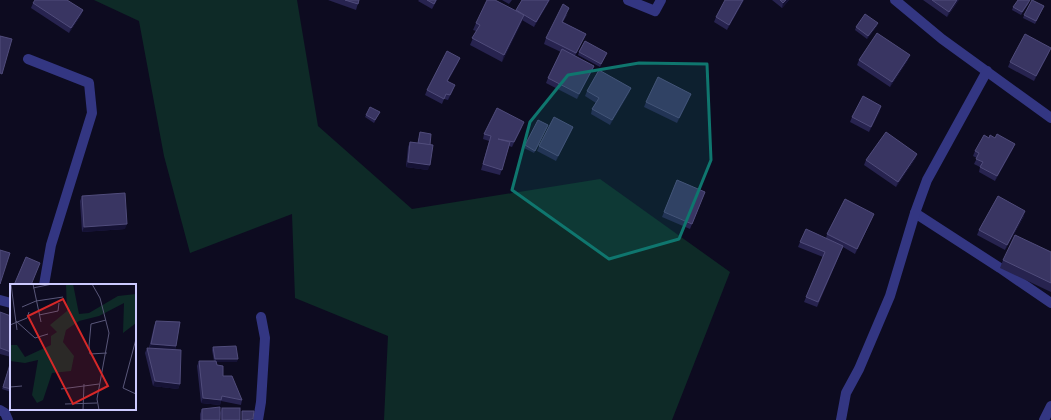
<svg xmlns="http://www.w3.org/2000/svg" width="1051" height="420" viewBox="0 0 1051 420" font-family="Roboto,sans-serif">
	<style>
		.grass { fill: #0e2a27 }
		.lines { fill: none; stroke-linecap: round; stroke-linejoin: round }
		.minor { stroke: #333682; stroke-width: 10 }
		.wall { fill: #27234f }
		.shaded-wall { fill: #151234 }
		.building { fill: #393562; stroke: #504c7b }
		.marked { fill: #0f766e; fill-opacity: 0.2; stroke: #0f766e; stroke-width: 3; stroke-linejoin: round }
		.inset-road { fill: none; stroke: #595779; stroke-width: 1 }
		.view { fill: #d62828; fill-opacity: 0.15; stroke: #d62828; stroke-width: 2 }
		.inset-edge { fill: none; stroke: #cccaff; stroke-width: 2 }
	</style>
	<rect width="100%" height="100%" fill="#0d0b20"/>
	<polygon class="grass" points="94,0 297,0 318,126 412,209 600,179 730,272 672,420 384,420 388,336 295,298 292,214 190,253 164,156 139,21"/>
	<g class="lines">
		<g class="minor">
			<polyline points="628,0 655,11 661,0"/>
			<polyline points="895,0 942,39 1051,118"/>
			<polyline points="28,59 89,83 92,113 51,245 44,285"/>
			<polyline points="915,213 1000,268 1051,303"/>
			<polyline points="0,300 11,303"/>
			<polyline points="0,410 5,413 8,420"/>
			<polyline points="258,420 261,402 265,338 261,317"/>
			<polyline points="841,420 846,393 859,369 890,296 915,213 927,180 987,71"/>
			<polyline points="1044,420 1051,406"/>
		</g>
	</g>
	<g class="wall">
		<polygon points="328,0 359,0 356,10"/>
		<polygon points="419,0 437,0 432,9 418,1"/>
		<polygon points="502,0 512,0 509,4"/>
		<polygon points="522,0 550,0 534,27 522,20 502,62 470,45 476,31 473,30 476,23 516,10"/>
		<polygon points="744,0 727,30 714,22 716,17"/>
		<polygon points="772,0 789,0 782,8"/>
		<polygon points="923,0 959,0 947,17"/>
		<polygon points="33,3 83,10 81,15 69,33 31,8"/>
		<polygon points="1029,3 1021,15 1012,10 1013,7"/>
		<polygon points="1044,6 1035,24 1023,18 1024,15"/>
		<polygon points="568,13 563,22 586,34 575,56 592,71 577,99 546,83 548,78 561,52 544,44 546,38"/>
		<polygon points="877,26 867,39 855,30 856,27"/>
		<polygon points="579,52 607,53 600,67 578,55"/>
		<polygon points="1049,53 1034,81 1008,67 1010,62"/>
		<polygon points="460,58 458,63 448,81 453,90 448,100 444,99 442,104 425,95 427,90"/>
		<polygon points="859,60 908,60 890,87 857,65"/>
		<polygon points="631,88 629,93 610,125 591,114 592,109 596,103 585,96 587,91"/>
		<polygon points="689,99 677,123 644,107 646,102"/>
		<polygon points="880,111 869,132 850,122 852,117"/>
		<polygon points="380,112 374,123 365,117 366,115"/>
		<polygon points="548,125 534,153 524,148 525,145"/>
		<polygon points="522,127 512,147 509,146 500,175 481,170 489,141 483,139 484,134"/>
		<polygon points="573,127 571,132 556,161 537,151 539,146"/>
		<polygon points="420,132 430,145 428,170 406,167 408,147 410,142 418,143"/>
		<polygon points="989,138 995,138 1015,144 1013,149 995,181 979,172 980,167 974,164 977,158 973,156 975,151"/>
		<polygon points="917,154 915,159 896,187 864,165 866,160"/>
		<polygon points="677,180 705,192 690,229 662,217"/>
		<polygon points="82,196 125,229 82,232 80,201"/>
		<polygon points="1024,216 1005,250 977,235 979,230"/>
		<polygon points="872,219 855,254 843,247 817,307 804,302 823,257 798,247 800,242 826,238 827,234"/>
		<polygon points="1051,252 1051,292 1000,268 1003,260"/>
		<polygon points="0,312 11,316 11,357 0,354"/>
		<polygon points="156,321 176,346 175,350 180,384 178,389 153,386 145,353 147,348 149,348 154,326"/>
		<polygon points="213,347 237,362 216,362 217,365 223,376 242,400 241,405 221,401 220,405 201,403 197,366 199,361 214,361 212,350"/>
		<polygon points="11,361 11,392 2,389"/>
		<polygon points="222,408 240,420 221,420 220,413"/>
		<polygon points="202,409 220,420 200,420 200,414"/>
	</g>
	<g class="shaded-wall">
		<polygon points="549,0 550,0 534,27 536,22"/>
		<polygon points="743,0 744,0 727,30 729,25"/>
		<polygon points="786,0 789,0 782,8 783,3"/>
		<polygon points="957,0 959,0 947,17 949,12"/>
		<polygon points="83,10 81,15 69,33 71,28"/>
		<polygon points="524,15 522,22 502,62 504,55"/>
		<polygon points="878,23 877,26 867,39 868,36"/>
		<polygon points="586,34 584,39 574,58 576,53"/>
		<polygon points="1051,48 1049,53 1034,81 1036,76"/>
		<polygon points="910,55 908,60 890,87 892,82"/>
		<polygon points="460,58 458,63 445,86 447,81"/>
		<polygon points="594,66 592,71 577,99 579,94"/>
		<polygon points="455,85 453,90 448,100 450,95"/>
		<polygon points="631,88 629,93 610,125 612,120"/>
		<polygon points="691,94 689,99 677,123 679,118"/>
		<polygon points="881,106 880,111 869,132 871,127"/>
		<polygon points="524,122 522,127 512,147 514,142"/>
		<polygon points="573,127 571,132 556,161 558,156"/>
		<polygon points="1015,144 1013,149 995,181 997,176"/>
		<polygon points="917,154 915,159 896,187 898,182"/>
		<polygon points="408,162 430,165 428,170 406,167"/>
		<polygon points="1025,211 1024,216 1005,250 1007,245"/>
		<polygon points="874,214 872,219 855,254 857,249"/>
		<polygon points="127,224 125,229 82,232 84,227"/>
		<polygon points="151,344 176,346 174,351 149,349"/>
		<polygon points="215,359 238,359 237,362 214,362"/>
		<polygon points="155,381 180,384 178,389 153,386"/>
		<polygon points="203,398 221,400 220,405 201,403"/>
	</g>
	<g class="building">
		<polygon points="35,0 67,0 83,10 71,28 33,3"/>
		<polygon points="345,0 359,0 358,4"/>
		<polygon points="427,0 436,0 434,4"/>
		<polygon points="487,0 495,0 524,15 504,55 472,38 480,25 476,23"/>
		<polygon points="522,0 549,0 536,22 516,10"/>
		<polygon points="725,0 743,0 729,25 716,17"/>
		<polygon points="780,0 786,0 783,3"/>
		<polygon points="932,0 957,0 949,12"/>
		<polygon points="1018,0 1030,0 1022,12 1013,7"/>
		<polygon points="1032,0 1044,6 1036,21 1024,15"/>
		<polygon points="563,4 569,8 562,22 586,34 576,53 546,38"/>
		<polygon points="865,14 878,23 868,36 856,27"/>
		<polygon points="877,33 910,55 892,82 859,60"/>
		<polygon points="1025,34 1051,48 1036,76 1010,62"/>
		<polygon points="0,36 12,39 2,74 0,73"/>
		<polygon points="585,41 607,53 601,64 579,52"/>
		<polygon points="562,49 594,66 579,94 548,78"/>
		<polygon points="447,51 460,58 447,81 455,85 450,95 446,94 444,99 427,90"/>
		<polygon points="599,70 631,88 612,120 592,109 599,98 587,91"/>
		<polygon points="658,77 691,94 679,118 646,102"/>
		<polygon points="863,96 881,106 871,127 852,117"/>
		<polygon points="370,107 380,112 375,120 366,115"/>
		<polygon points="497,108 524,122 514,142 498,139 510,142 502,170 483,164 491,136 484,134"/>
		<polygon points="554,117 573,127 558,156 539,146"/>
		<polygon points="538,120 548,125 535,151 525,145"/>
		<polygon points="420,132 431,134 430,145 418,143"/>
		<polygon points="886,132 917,154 898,182 866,160"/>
		<polygon points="997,134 1015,144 997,176 980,167 983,162 976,159 979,153 975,151 984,135 989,138 990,135 995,138"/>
		<polygon points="410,142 433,145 430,165 408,162"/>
		<polygon points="677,180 705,192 692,224 664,212"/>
		<polygon points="125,193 127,224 84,227 82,196"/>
		<polygon points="998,196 1025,211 1007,245 979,230"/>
		<polygon points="845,199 874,214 857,249 827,234"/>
		<polygon points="806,229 843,246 818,302 806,297 825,252 800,242"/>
		<polygon points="1015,235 1051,252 1051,283 1003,260"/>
		<polygon points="0,250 10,253 0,284"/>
		<polygon points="26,257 40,263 31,285 14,285"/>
		<polygon points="0,312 11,316 11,352 0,348"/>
		<polygon points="156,321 180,322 176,346 151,344"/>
		<polygon points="236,346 238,359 215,359 213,347"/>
		<polygon points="147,348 181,350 180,384 155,381"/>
		<polygon points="11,361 11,389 3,387"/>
		<polygon points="199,361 216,361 217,365 223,366 223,376 232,376 242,400 222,396 221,400 203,398"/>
		<polygon points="220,407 220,420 202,420 202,409"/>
		<rect x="222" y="408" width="18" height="12"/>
		<polygon points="242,411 254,411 253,419 242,420"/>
	</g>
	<path class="marked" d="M639,63L707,64L711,160L679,239L609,259L512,190L530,122L568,75Z"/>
	<g transform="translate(10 284)">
		<rect width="126" height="126" fill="#0d0b20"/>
		<path d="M56,0H63L69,30L79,29L108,12L126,10V39L113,49L114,19L89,32L69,37L56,46L53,58L64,72L61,87L42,89L33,116L27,119L22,111L28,76L15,79L0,77V61H7L15,73L41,61V52L47,48L40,41L57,27Z" fill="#0e2a27"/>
		<path class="inset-road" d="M1,0L7,46M23,0L31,38M82,0L90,14L99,49L87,115L89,126M23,4L42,0M12,23L26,17L53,13M29,31L48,27L49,19M96,36L81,40L79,62L80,70L97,69M6,37L25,54L38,50M0,41L17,34L19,28M126,55L113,104L126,110M0,103L12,102M51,105L89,100M55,120L87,119M73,126L74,100"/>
		<path class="view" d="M53,15L98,102L63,120L18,32Z"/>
		<rect width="126" height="126" class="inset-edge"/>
	</g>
</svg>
